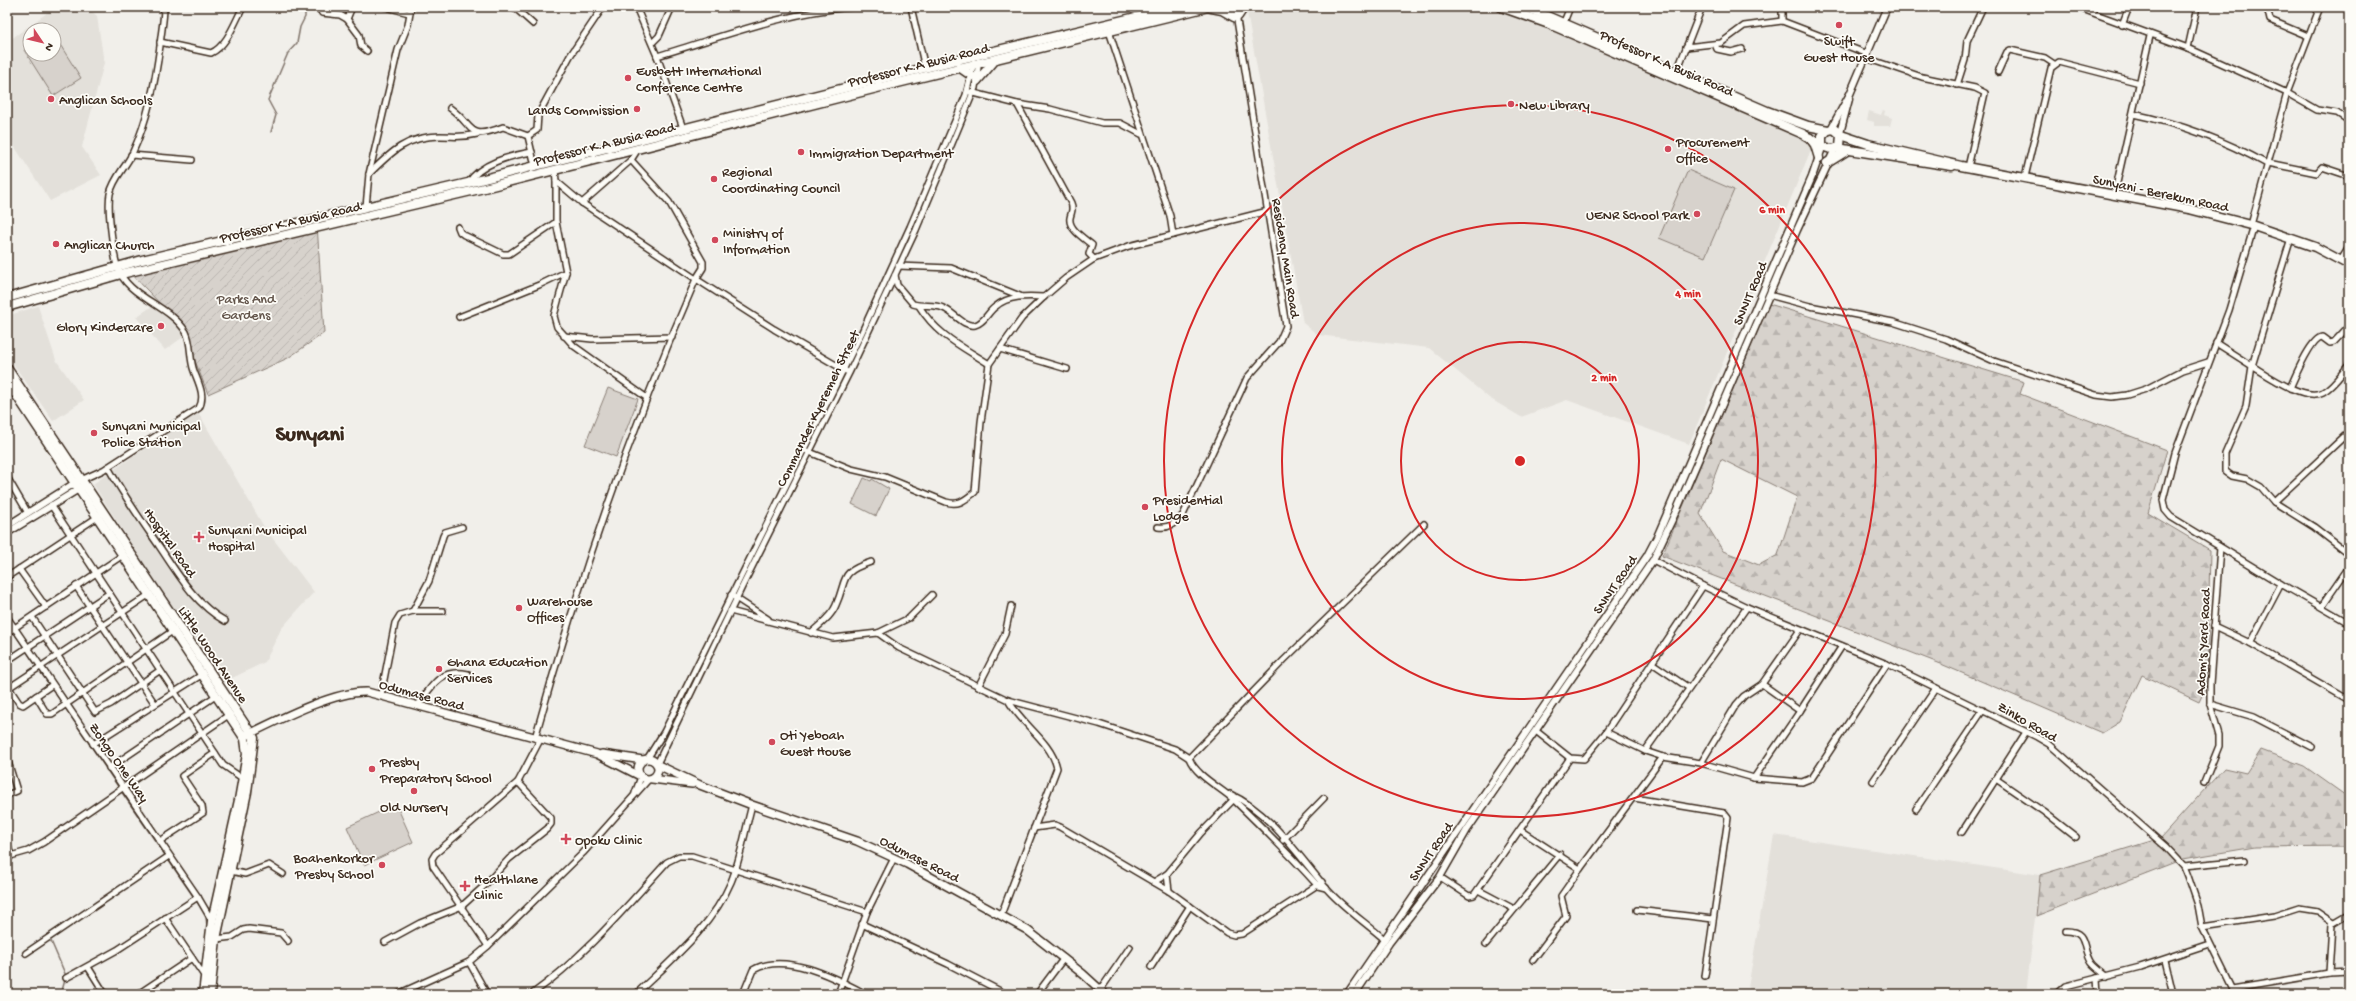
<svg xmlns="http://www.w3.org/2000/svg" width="2356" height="1001" viewBox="0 0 2356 1001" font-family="'Gochi Hand',sans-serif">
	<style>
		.built { fill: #e3e0da; fill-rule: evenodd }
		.forest { fill: url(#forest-firs); stroke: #897e75; fill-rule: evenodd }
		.garden { fill: url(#garden-furrows); stroke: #897e75 }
		.pitch { fill: #d7d2cc; stroke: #897e75 }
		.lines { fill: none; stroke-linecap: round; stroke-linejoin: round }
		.stream { stroke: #80746b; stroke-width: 1.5 }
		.minor-casing { stroke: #3b2a1e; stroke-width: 8 }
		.tertiary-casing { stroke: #3b2a1e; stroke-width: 9 }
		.secondary-casing { stroke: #3b2a1e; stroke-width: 10 }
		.primary-casing { stroke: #3b2a1e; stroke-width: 11 }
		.trunk-casing { stroke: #3b2a1e; stroke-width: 11 }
		.minor { stroke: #fdfcf7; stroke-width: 5 }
		.tertiary { stroke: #fdfcf7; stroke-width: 6 }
		.secondary { stroke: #fdfcf7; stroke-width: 7 }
		.primary { stroke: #fdfcf7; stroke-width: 8 }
		.trunk { stroke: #fdfcf7; stroke-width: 8 }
		.ring { fill: none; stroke: #d62828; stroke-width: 2 }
		.poi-dot { fill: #d1495b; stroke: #fdfcf7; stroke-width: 1.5 }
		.labels { text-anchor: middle; stroke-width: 3.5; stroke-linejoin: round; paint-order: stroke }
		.poi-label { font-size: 14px; fill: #3b2a1e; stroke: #fdfcf7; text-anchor: start }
		.street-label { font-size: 14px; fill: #3b2a1e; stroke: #fdfcf7 }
		.park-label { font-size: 14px; fill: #62544a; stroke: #fdfcf7 }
		.town-label { font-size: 22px; font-weight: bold; fill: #3b2a1e; stroke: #fdfcf7 }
		.centre { fill: #d62828; stroke: #fdfcf7; stroke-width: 2 }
		.ring-label { font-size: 12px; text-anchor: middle; font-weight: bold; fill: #d62828; stroke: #fdfcf7; stroke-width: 3.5; stroke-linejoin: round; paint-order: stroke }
	</style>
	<defs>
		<pattern id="forest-firs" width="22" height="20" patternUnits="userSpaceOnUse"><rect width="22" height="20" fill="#d7d2cc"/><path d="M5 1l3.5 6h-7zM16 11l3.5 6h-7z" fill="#b9b4af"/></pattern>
		<pattern id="garden-furrows" width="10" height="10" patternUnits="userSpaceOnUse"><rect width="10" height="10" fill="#d7d2cc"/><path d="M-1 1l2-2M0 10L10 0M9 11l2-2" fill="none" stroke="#b9b4af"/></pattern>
	</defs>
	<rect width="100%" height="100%" fill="#f1efea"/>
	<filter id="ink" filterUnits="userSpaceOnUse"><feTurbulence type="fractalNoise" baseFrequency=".025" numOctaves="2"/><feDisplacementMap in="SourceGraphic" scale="8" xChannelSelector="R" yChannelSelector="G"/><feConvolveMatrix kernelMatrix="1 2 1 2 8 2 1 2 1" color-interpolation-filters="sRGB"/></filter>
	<g filter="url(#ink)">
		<g class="built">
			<path d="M55,7H87L97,16L104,63L82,147L101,175L50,201L7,135V42ZM30,30H54V54H30Z"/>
			<polygon points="1246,7 1489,7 1523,16 1815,140 1689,444 1567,400 1521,417 1489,398 1429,348 1318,335 1303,323"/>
			<polygon points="1883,110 1885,111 1884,115 1892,118 1890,126 1874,126 1874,122 1867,120 1869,111 1881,115"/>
			<polygon points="154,305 171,315 186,335 165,350 136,317"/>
			<polygon points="38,306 56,360 84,400 53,421 7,355 7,316"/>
			<polygon points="198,412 264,527 314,592 281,629 265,662 226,681 167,599 93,484"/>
			<polygon points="1774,835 2040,875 2026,994 1747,994"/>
		</g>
		<g class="forest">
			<path d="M1769,304L2024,382L2020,394L2167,450L2148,513L2210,550L2207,685L2199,702L2142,675L2120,722L2102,733L1941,664L1662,556ZM1721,459L1797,497L1778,555L1759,565L1723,551L1700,514Z"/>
			<polygon points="2261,750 2304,766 2349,798 2349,846 2255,847 2183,859 2036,916 2040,875 2161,838 2224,768 2246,773"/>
		</g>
		<polygon class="garden" points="317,224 324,333 288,358 208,394 192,353 187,332 127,269"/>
		<g class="pitch">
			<polygon points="54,35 81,78 53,96 24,50 30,46 30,54 54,54"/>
			<polygon points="1688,170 1734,190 1705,257 1659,238"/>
			<polygon points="608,388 638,399 616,457 585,445"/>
			<polygon points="864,478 871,481 872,479 889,489 876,516 852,504"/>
			<polygon points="396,804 413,842 364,865 347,827"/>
		</g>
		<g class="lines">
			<g class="stream">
				<polyline points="271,132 276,115 268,100 288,53 297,43 300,27 305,17 305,7"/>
				<polyline points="7,622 37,667"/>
				<polyline points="39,670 50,685"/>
				<polyline points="52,688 119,788"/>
				<path d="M121,791L204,912C211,928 204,952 202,969"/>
				<polyline points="51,941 66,976"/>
				<polyline points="200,983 201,975"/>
				<polyline points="61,994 65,980"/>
			</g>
			<defs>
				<g id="minor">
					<polyline points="318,7 322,13 340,15 347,19"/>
					<polyline points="352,7 347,19 359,35 361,46 367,51"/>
					<polyline points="386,7 409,13"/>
					<polyline points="514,7 533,24"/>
					<polyline points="636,7 657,56 683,128"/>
					<polyline points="911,7 925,68"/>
					<polyline points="1230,7 1234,16"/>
					<polyline points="1782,7 1782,21 1868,54"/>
					<polyline points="2077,7 2188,48 2287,93 2251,225"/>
					<polyline points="2267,7 2270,20 2308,36"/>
					<polyline points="2320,7 2287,93 2317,110 2337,113 2349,121"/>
					<polyline points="1564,22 1570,7"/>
					<polyline points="2122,25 2129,7"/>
					<polyline points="1109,31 1170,216 1173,235"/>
					<path d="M160,42L211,53C227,46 235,22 243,7"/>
					<polyline points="652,43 659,36 672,7"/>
					<polyline points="1715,44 1717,49 1731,52 1742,49"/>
					<polyline points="1686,47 1721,43 1744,26 1782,21"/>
					<polyline points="2188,48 2197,7"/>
					<path d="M657,56C721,37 786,12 852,7"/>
					<polyline points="1866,58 1922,77 1975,88 1985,93 1968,167"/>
					<polyline points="1677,71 1702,7"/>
					<polyline points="1998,72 2007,52 2010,50 2045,58 2054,64"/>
					<polyline points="1957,85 1965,60 1967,41 1983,7"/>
					<path d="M970,92L1017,104L1071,203C1074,210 1071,212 1070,218C1068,229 1085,239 1092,245L1089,254L1094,259"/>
					<polyline points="1017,104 1050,109 1102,123 1120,123 1141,134"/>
					<path d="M450,108C476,127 466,141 503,127L528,136"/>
					<path d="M2133,114C2182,124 2224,140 2267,164"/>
					<polyline points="638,149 631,160 669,202 703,262 703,268 696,279 774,329 846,371"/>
					<polyline points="131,155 192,160"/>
					<polyline points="2268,163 2317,173 2322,167 2349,176"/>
					<polyline points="535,166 528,136 537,130 538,115 570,56 603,7"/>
					<path d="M369,174C391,152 407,136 440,136C456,136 461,138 477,134"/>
					<polyline points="2025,177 2051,68 2059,62 2140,83"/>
					<polyline points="556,181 556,222 566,272 554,316 557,327 574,346 647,398"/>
					<path d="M468,183C481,163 509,156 532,152"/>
					<polyline points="2114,196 2150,36"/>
					<polyline points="582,203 631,160"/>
					<polyline points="366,207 369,174 398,50 408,25 411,7"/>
					<polyline points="2254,226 2229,310 2175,453 2163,500 2165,510 2171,517 2281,584 2250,643 2349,700"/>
					<polyline points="458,227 460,232 464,235 503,254 509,254 556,222"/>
					<path d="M2291,238L2252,366C2267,375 2305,402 2323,392C2334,386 2341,374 2349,365"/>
					<polyline points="2341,260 2349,247"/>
					<polyline points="898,266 951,268 1020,296"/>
					<path d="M895,275L897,285L913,304C923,307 934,304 943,308C954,312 963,327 975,325C984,323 988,312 995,307C1008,295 1028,296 1044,297"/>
					<polyline points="1769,295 1810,306 1893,322 1946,339 1994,361 2096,395 2112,397 2127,395 2146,389 2183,370 2208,362"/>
					<path d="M919,306C937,335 961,346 989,364"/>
					<polyline points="459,317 539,285 566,272"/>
					<polyline points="564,336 592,339 672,337"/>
					<polyline points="2216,343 2252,366 2246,406 2225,454 2225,471 2232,476 2247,479 2261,487 2274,502 2314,527 2349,554"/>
					<polyline points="1000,349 1067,369"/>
					<path d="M2290,388C2295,377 2311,338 2322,337L2330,343L2334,342L2349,326"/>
					<polyline points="7,397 16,390"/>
					<path d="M807,451L851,469L885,477L946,502C959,506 965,500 975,492L981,422L989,364L1022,318L1044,297L1066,278L1094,259L1129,246L1268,211"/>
					<path d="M108,467C123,495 141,520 159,546C178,574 195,604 225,621"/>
					<polyline points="7,477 28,513"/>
					<path d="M81,480L103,470L199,408C206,396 198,382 194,371C189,358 192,344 186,332C169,304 127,298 117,266C113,251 107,208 110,194C113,179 125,168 132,154C148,120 155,83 160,46C161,33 164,20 164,7"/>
					<polyline points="2274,502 2349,432"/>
					<polyline points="51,505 223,765 242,778"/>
					<path d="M1158,527C1169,529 1175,523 1183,515L1247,378L1279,342L1286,326L1237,20V7"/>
					<polyline points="19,569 46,607"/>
					<polyline points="7,577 99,516"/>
					<polyline points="2281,584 2349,623"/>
					<polyline points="76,586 155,704"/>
					<polyline points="731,595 768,619"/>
					<polyline points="2322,606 2349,567"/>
					<polyline points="1747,607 1887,664 2037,737 2049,744 2166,847 2184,866 2188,876 2198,905 2202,927 2235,994"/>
					<polyline points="413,611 429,581 443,536 445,532 462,527"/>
					<polyline points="730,611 833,638 878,633 909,618 932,595"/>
					<polyline points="7,617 198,897 212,921"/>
					<polyline points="32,617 95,712 111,704 159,671"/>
					<polyline points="2214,626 2250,643"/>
					<polyline points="7,633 123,555"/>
					<path d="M811,633C819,625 832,616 836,605C848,578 838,573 871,562"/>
					<polyline points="878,633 899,648 1008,700 1099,724 1175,749 1189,758"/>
					<polyline points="7,661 108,594"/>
					<polyline points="1652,663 1689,688"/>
					<polyline points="1762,684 1800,711 1842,646"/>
					<polyline points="978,687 1005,634 1011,606"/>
					<polyline points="9,688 19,703 23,705 52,685"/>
					<polyline points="7,689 150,594"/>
					<polyline points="381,695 395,623 400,615 413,611 443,611"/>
					<polyline points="36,696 47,714 52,714 174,630"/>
					<polyline points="2210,704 2254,717 2312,747"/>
					<path d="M418,705C432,685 441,668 468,674"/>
					<polyline points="1536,731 1570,758 1584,759 1606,732 1703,586 1653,560"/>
					<polyline points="1606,732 1645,751 1747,607 1703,586"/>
					<path d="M535,738C578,582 631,428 696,279L582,203L556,181L555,169"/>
					<polyline points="93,744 203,674"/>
					<polyline points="1645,751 1663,757 1701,763 1736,705 1744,696 1762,684 1800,630"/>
					<polyline points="7,758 17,791 7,795"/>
					<polyline points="647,759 664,732 861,334 910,227 966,95 974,62"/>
					<polyline points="1701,763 1754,778 1800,711"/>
					<polyline points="657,764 742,587 849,373 916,230 975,88 979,61"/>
					<polyline points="109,768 217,695"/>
					<polyline points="1754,778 1802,782 1812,778 1887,664"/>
					<polyline points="1996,779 2044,812 2076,837"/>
					<polyline points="1873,781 1936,688"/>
					<polyline points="2204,783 2219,746 2219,736 2210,704 2210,684 2220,547"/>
					<polyline points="635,793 641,777"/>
					<path d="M1230,794C1270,812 1298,855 1326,888C1342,907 1365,922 1384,939"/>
					<polyline points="1634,798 1724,813 1728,818 1705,976"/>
					<polyline points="1916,809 1983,710"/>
					<polyline points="1034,828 1055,825 1060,827 1169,891 1227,933 1234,935 1242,934 1322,882"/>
					<polyline points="1520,830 1580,869 1663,757"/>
					<polyline points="1962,832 2026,732"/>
					<polyline points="1283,840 1324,798"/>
					<polyline points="160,841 203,813 202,806 182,776 215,753"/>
					<polyline points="7,843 11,856"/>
					<polyline points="7,857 28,851 44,842 230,714"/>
					<polyline points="2184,866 2245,860"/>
					<polyline points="231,871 245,874 269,865 283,874"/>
					<polyline points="1167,874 1169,891"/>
					<polyline points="1440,877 1469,896 1474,895 1570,758"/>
					<polyline points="1154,882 1167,874 1201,833 1235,798"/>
					<path d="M1326,888L1318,886C1291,856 1263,828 1234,800C1220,787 1196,776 1189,758L1284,660L1424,524"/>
					<polyline points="1478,890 1514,909"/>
					<polyline points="1637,910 1713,919"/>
					<path d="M1001,915L1057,768C1051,741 1021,724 1008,700"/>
					<polyline points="165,918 192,958"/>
					<polyline points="862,924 948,964 1006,994"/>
					<polyline points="2202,927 2274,916 2299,908 2318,911 2334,922"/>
					<path d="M2066,931C2089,931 2081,949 2091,963C2095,968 2101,972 2106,976"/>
					<polyline points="216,939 232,937 243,930 249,929 281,933 288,941"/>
					<polyline points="385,942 420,923 462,906 484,886 509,859 547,829 551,824 551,818 518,782"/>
					<polyline points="1486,944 1560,854"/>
					<polyline points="488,946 433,866 432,859 435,854 518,782 540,740"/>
					<polyline points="26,953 169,856"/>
					<polyline points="1533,960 1566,916 1561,896 1580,869"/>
					<polyline points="2165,960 2173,994"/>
					<polyline points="469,962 487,994"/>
					<polyline points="88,967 105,994"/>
					<polyline points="1151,967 1190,906"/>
					<polyline points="2329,973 2332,924 2349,914"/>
					<polyline points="66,978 117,950 198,897"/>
					<polyline points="2097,978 2098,994"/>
					<polyline points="1101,989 1130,947"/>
					<polyline points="2233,989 2329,973 2349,972"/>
					<polyline points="138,994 192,958 205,977"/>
					<polyline points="398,994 469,962 488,946 583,853 648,780"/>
					<path d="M532,994C584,957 624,909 667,862L679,856H692L867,912"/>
					<path d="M636,994C670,961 712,927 731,882C741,858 745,830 752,805"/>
					<path d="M743,994L753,970C785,951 837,979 866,994"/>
					<polyline points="838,994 867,912 894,858"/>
					<polyline points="1037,994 1064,958"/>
					<polyline points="2057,994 2066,986 2140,967 2209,944"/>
				</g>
				<g id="tertiary">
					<polyline points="1831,129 1850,94 1887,7"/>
					<polyline points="1840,133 1849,99"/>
					<polyline points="7,526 78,481"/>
					<polyline points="7,533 82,487"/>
					<polyline points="1347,994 1647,556 1657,537 1812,177 1823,145"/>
					<polyline points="1355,994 1389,943 1440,877 1467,830 1653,560 1678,507 1797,230 1835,149"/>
				</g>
				<g id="secondary">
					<path d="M247,735C278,720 334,691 367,692L597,754L640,776"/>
					<polyline points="602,754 643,760"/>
					<circle cx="648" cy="769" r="10"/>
					<polyline points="658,765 700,785 752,805 857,841 907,864 1027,930 1083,974 1105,994"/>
					<polyline points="652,779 692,784"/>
				</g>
				<g id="primary">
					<polyline points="1207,7 1222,10 1234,17"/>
					<path d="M1501,7L1549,24L1803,134C1814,140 1830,155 1840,146L1841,135L1834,129L1828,130L1822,136V144"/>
					<polyline points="1526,7 1767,111 1808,126 1828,130"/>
					<polyline points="1238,16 1244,7"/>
					<polyline points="959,67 972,76"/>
					<polyline points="977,81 996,59"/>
					<polyline points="1841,135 1868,144 1961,166 2189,209 2251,225 2315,247 2349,265"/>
					<polyline points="1810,138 1815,145 1819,158"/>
					<polyline points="1837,148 1952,166"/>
					<polyline points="1827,163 1848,150"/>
					<polyline points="7,298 142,260 468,183 952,61 1178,7"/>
					<polyline points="7,307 121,274 484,188 877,88 1208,7"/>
				</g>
				<g id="trunk">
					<polyline points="7,368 254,738 247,792 216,939 210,994"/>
					<polyline points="7,381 245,739 247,754 239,800 212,921 203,994"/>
				</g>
			</defs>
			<use href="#minor" class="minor-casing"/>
			<use href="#tertiary" class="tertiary-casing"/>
			<use href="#secondary" class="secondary-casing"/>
			<use href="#primary" class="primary-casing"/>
			<use href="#trunk" class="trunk-casing"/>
			<use href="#minor" class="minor"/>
			<use href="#tertiary" class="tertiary"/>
			<use href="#secondary" class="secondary"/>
			<use href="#primary" class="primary"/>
			<use href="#trunk" class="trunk"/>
		</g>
	</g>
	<g class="ring">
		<circle cx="1520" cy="461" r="119"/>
		<circle cx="1520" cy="461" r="238"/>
		<circle cx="1520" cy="461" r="356"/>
	</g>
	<g class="poi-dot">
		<circle cx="1839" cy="25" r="4"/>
		<circle cx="628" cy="78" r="4"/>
		<circle cx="51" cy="99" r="4"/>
		<circle cx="1511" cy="104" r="4"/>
		<circle cx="637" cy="109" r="4"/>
		<circle cx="1668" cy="149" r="4"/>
		<circle cx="801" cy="152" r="4"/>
		<circle cx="714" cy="179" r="4"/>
		<circle cx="1697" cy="214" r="4"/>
		<circle cx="715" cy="240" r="4"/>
		<circle cx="56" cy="244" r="4"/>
		<circle cx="161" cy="326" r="4"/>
		<circle cx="94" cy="433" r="4"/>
		<circle cx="1145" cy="507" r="4"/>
		<path d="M197 531h4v4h4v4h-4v4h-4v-4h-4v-4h4z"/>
		<circle cx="519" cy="608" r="4"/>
		<circle cx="439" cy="669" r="4"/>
		<circle cx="772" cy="742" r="4"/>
		<circle cx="372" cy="769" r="4"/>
		<circle cx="414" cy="791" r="4"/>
		<path d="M564 833h4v4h4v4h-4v4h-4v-4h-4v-4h4z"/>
		<circle cx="382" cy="865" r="4"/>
		<path d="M463 880h4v4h4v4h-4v4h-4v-4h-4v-4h4z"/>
	</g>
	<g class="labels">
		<g class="poi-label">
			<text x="1839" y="45" text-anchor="middle">Swift<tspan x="1839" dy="16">Guest House</tspan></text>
			<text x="636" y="75">Eusbett International<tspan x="636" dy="16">Conference Centre</tspan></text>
			<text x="59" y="104">Anglican Schools</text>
			<text x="1519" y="109">New Library</text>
			<text x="629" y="114" text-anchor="end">Lands Commission</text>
			<text x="1676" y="146">Procurement<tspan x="1676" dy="16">Office</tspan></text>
			<text x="809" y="157">Immigration Department</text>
			<text x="722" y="176">Regional<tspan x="722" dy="16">Coordinating Council</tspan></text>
			<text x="1689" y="219" text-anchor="end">UENR School Park</text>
			<text x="723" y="237">Ministry of<tspan x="723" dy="16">Information</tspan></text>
			<text x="64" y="249">Anglican Church</text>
			<text x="153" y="331" text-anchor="end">Glory Kindercare</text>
			<text x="102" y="430">Sunyani Municipal<tspan x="102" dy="16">Police Station</tspan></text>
			<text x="1153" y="504">Presidential<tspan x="1153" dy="16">Lodge</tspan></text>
			<text x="208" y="534">Sunyani Municipal<tspan x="208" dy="16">Hospital</tspan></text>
			<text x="527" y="605">Warehouse<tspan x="527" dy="16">Offices</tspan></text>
			<text x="447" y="666">Ghana Education<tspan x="447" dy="16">Services</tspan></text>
			<text x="780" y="739">Oti Yeboah<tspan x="780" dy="16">Guest House</tspan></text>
			<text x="380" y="766">Presby<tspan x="380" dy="16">Preparatory School</tspan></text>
			<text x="414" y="811" text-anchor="middle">Old Nursery</text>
			<text x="575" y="844">Opoku Clinic</text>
			<text x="374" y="862" text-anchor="end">Boahenkorkor<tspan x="374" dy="16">Presby School</tspan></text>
			<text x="474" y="883">Healthlane<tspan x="474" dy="16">Clinic</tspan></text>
		</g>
		<g class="street-label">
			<text transform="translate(1667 62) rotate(24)" y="5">Professor K.A Busia Road</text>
			<text transform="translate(918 64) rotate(-14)" y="5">Professor K.A Busia Road</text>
			<text transform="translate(604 143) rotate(-14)" y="5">Professor K.A Busia Road</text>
			<text transform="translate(2161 192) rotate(12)" y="5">Sunyani - Berekum Road</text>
			<text transform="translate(290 221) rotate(-13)" y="5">Professor K.A Busia Road</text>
			<text transform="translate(1287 258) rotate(81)" y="5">Residency Main Road</text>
			<text transform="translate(1749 293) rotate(-67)" y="5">SNNIT Road</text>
			<text transform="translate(817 408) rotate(-64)" y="5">Commander Kyeremeh Street</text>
			<text transform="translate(171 542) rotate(55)" y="5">Hospital Road</text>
			<text transform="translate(1614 584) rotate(-56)" y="5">SNNIT Road</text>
			<text transform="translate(2202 642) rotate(-87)" y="5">Adom's Yard Road</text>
			<text transform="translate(214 654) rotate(56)" y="5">Little Wood Avenue</text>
			<text transform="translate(422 694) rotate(15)" y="5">Odumase Road</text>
			<text transform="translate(2028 721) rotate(30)" y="5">Zinko Road</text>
			<text transform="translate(120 762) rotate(55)" y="5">Zongo One Way</text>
			<text transform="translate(1430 851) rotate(-56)" y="5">SNNIT Road</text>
			<text transform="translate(920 858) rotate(27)" y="5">Odumase Road</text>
		</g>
		<g class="park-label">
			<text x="246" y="303">Parks And<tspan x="246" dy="16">Gardens</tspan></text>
		</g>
		<g class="town-label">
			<text x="310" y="440">Sunyani</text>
		</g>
	</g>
	<circle cx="1520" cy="461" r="6" class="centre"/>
	<g class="ring-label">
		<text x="1772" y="213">6 min</text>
		<text x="1688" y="297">4 min</text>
		<text x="1604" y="381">2 min</text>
	</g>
	<rect width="2356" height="1001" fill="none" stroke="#fdfcf7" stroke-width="24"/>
	<rect x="12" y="12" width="2332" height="977" fill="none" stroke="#3b2a1e" stroke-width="1.5" filter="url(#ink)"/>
	<g transform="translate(42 42) rotate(125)"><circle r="19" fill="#fdfcf7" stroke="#afa8a0"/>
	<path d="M0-3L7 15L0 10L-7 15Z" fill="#d1495b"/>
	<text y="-6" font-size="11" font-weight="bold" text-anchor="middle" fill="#3b2a1e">N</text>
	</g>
</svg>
